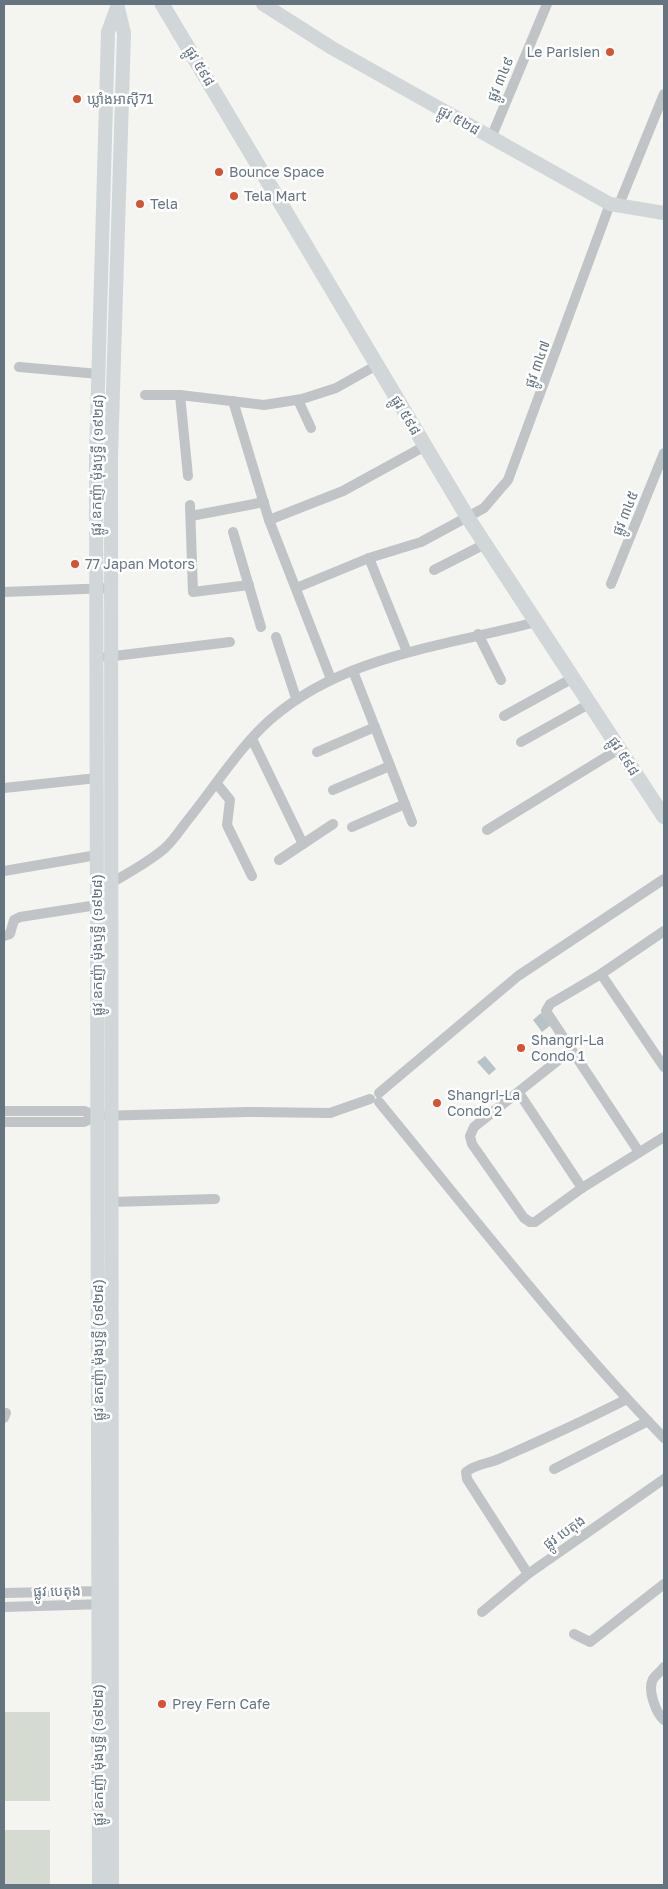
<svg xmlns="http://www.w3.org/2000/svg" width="668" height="1889" viewBox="0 0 668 1889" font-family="'Golos Text','Noto Sans Khmer',sans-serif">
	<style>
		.green { fill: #d6dbd2 }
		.water { fill: #b7c3c7 }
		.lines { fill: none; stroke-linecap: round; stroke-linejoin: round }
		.street { stroke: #c0c4c7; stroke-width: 10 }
		.secondary { stroke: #d1d6d9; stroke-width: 14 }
		.primary { stroke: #d1d6d9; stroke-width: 15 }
		.poi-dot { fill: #d7522e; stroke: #fff; stroke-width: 2 }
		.labels { text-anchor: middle; stroke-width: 5; stroke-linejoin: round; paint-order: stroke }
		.poi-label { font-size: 14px; fill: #657580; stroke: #fff; text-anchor: start }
		.street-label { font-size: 14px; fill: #657580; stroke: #fff }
	</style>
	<rect width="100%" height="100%" fill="#f4f4f1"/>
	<g class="green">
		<rect x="4" y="1712" width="46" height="89"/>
		<rect x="4" y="1830" width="46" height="55"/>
	</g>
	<g class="water">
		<polygon points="541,1013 551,1025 542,1032 533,1020"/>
		<polygon points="485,1056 496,1069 489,1075 477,1062"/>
	</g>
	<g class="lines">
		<g class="street">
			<polyline points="491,138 547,4"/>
			<polyline points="618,207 664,94"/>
			<polyline points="19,367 99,374"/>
			<polyline points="145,395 180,395 264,405 302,399 336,388 377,365"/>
			<polyline points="180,395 188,476"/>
			<polyline points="298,400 311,428"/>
			<polyline points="233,401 269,520 331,679"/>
			<polyline points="190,505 193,592 249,585"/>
			<polyline points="191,516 264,502"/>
			<polyline points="269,520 343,491 425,446"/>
			<polyline points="233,532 261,627"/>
			<polyline points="369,558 407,652"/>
			<polyline points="434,570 485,544"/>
			<polyline points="611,584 664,453"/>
			<polyline points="296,588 369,558 421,542 484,508 508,480 610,204"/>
			<polyline points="4,592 111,588"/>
			<polyline points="478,634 501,680"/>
			<polyline points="276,637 296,698"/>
			<polyline points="106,657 230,642"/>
			<polyline points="353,671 412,822"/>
			<polyline points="504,716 573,678"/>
			<polyline points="252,739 303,844"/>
			<polyline points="521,742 589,704"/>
			<polyline points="317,752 375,727"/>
			<polyline points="217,784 230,800 227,825 252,876"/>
			<polyline points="4,788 97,778"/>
			<polyline points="333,790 390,766"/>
			<polyline points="352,827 405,804"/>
			<polyline points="487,830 619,749"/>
			<polyline points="279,860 333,824"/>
			<polyline points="4,871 97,855"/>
			<path d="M106,883H111C130,872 149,862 165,848C173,841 180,830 187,821C213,789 241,745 271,719C344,655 446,646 536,622"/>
			<polyline points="4,936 10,934 14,920 20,917 97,905"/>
			<polyline points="601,974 664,1067"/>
			<polyline points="571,1050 474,1127 470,1136 472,1144 524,1218 530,1222 535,1222 582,1188 664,1137"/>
			<polyline points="379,1093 518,976 664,879"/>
			<polyline points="519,1093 582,1188"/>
			<path d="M379,1102C472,1215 562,1332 664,1438"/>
			<polyline points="4,1111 84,1111 97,1116"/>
			<polyline points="4,1122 84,1122 97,1116 247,1112 330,1113 370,1099"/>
			<polyline points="639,1152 546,1011 550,1004 601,974 664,931"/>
			<polyline points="111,1202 215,1199"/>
			<polyline points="4,1418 6,1413"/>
			<polyline points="554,1469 648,1421"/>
			<path d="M528,1574L467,1479L466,1472C477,1463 489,1464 501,1458C544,1439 586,1420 627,1399"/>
			<polyline points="4,1593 103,1591"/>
			<polyline points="4,1607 105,1604"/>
			<polyline points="482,1612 528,1574 664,1479"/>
			<polyline points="574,1634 590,1642 664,1584"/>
			<path d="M664,1667C661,1671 656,1675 653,1679C647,1690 656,1713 664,1720"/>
		</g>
		<g class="secondary">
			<polyline points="263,4 332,48 610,204 664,213"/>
			<polyline points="99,1885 96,457 108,32 117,7"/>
			<polyline points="112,1885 111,456 124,33 117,4"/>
		</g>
		<polyline class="primary" points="162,4 468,518 664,817"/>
	</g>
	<g class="poi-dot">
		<circle cx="610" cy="52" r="5"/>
		<circle cx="77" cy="99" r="5"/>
		<circle cx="219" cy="172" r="5"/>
		<circle cx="234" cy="196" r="5"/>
		<circle cx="140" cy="204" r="5"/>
		<circle cx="75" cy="564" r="5"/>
		<circle cx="521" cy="1048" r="5"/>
		<circle cx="437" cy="1103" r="5"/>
		<circle cx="162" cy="1704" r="5"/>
	</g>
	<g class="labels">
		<g class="poi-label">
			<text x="600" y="57" text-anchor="end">Le Parisien</text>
			<text x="87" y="104">ឃ្លាំងអាសុី71</text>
			<text x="229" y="177">Bounce Space</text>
			<text x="244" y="201">Tela Mart</text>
			<text x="150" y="209">Tela</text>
			<text x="85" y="569">77 Japan Motors</text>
			<text x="531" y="1045">Shangri-La<tspan x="531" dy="16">Condo 1</tspan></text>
			<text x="447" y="1100">Shangri-La<tspan x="447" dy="16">Condo 2</tspan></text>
			<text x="172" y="1709">Prey Fern Cafe</text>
		</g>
		<g class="street-label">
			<text transform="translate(200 66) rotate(59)" y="5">ផ្លូវ ៥៩៨</text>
			<text transform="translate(500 79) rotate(-67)" y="5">ផ្លូវ ៣៤៩</text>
			<text transform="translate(459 120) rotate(29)" y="5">ផ្លូវ ៥២៨</text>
			<text transform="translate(537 364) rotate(-70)" y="5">ផ្លូវ ៣៤៧</text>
			<text transform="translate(406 415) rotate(59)" y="5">ផ្លូវ ៥៩៨</text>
			<text transform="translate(97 465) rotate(-89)" y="5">ផ្លូវ ឧកញ៉ា ម៉ុងឫទ្ធី (១៩២៨)</text>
			<text transform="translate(625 513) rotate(-68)" y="5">ផ្លូវ ៣៤៥</text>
			<text transform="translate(624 756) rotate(57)" y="5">ផ្លូវ ៥៩៨</text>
			<text transform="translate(97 945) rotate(-90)" y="5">ផ្លូវ ឧកញ៉ា ម៉ុងឫទ្ធី (១៩២៨)</text>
			<text transform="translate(98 1350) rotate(-90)" y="5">ផ្លូវ ឧកញ៉ា ម៉ុងឫទ្ធី (១៩២៨)</text>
			<text transform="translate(564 1532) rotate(-35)" y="5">ផ្លូវ បេតុង</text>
			<text transform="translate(57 1591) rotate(-1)" y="5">ផ្លូវ បេតុង</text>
			<text transform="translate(98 1755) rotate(-90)" y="5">ផ្លូវ ឧកញ៉ា ម៉ុងឫទ្ធី (១៩២៨)</text>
		</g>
	</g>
	<rect width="668" height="1889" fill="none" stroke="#657580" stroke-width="10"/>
</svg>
